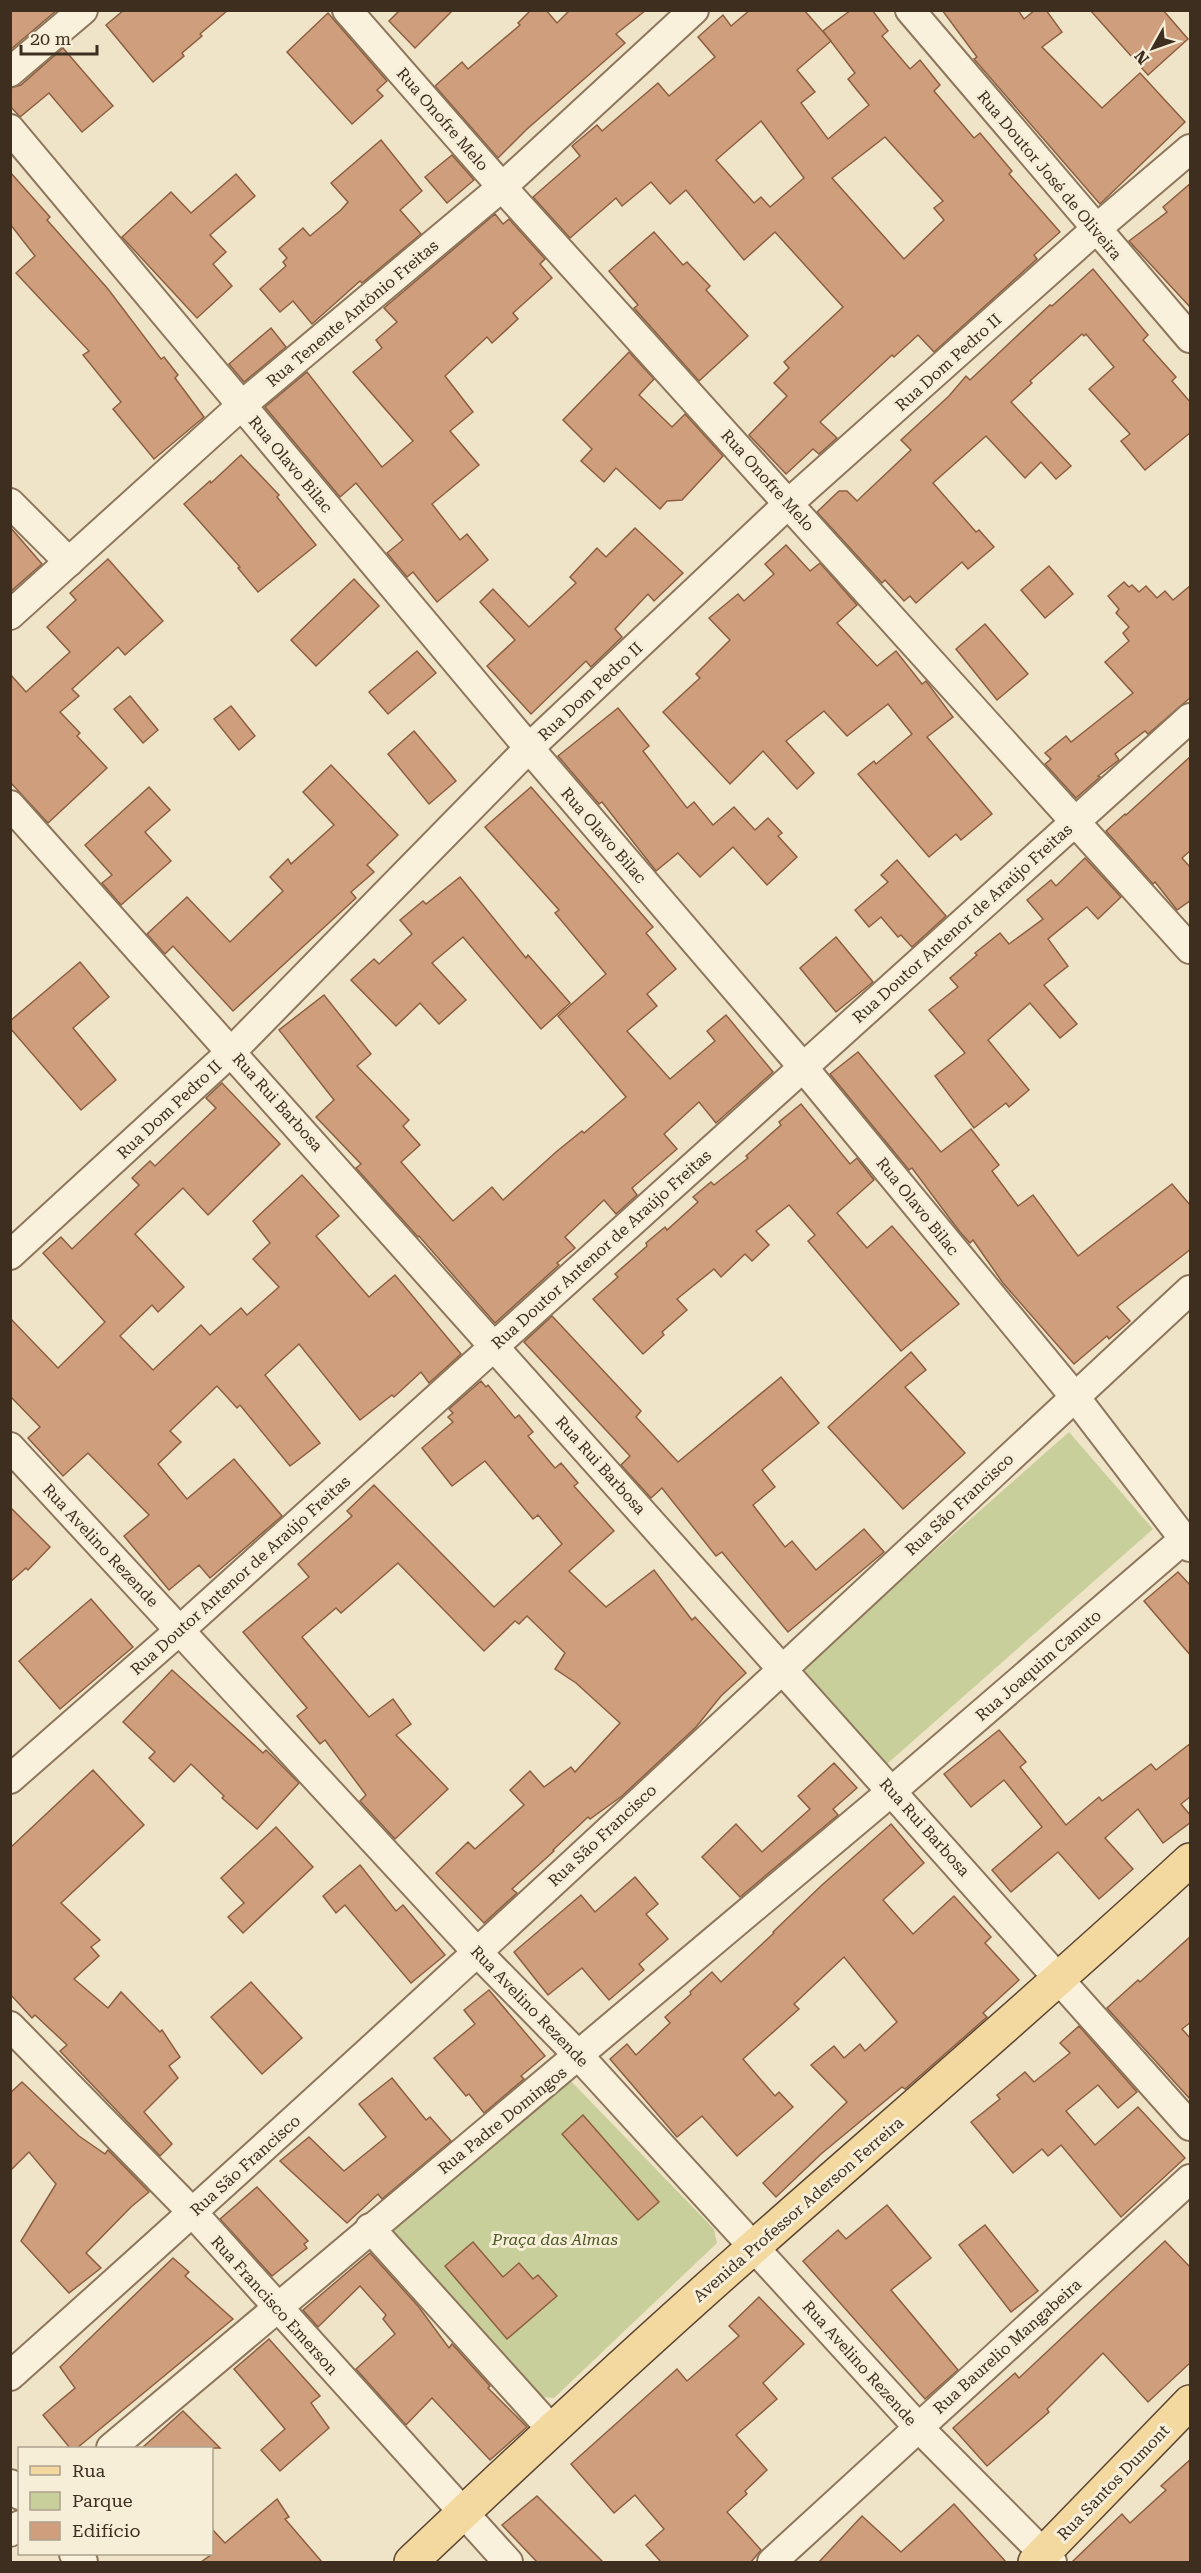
<svg xmlns="http://www.w3.org/2000/svg" width="1201" height="2573" viewBox="0 0 1201 2573" font-family="'Roboto Serif',serif">
	<style>
		.green { fill: #c9cf9b }
		.building { fill: #cf9f7d; stroke: #8d5f41; stroke-width: 1.5; fill-rule: evenodd }
		.lines { fill: none; stroke-linecap: round; stroke-linejoin: round }
		.minor-casing { stroke: #8d765c; stroke-width: 32 }
		.primary-casing { stroke: #5b4430; stroke-width: 36 }
		.minor { stroke: #faf1dc; stroke-width: 28 }
		.primary { stroke: #f3d9a0; stroke-width: 33 }
		.labels { text-anchor: middle; stroke-width: 6; stroke-linejoin: round; paint-order: stroke }
		.street-label { font-size: 16px; fill: #3d2e20; stroke: #f7eed8 }
		.park-label { font-size: 16px; font-style: italic; fill: #4d5a26; stroke: #f7eed8 }
	</style>
	<rect width="100%" height="100%" fill="#f0e4c8"/>
	<g class="green">
		<polygon points="1069,1432 1153,1529 887,1764 802,1668"/>
		<polygon points="566,2076 714,2229 717,2243 554,2398 539,2397 390,2232"/>
	</g>
	<g class="building">
		<polygon points="10,10 57,10 10,50"/>
		<polygon points="124,10 228,10 200,34 202,36 182,53 184,56 153,82 106,25"/>
		<polygon points="400,10 453,10 415,48 389,21"/>
		<polygon points="531,10 546,10 557,23 570,10 646,10 616,34 625,43 526,130 498,158 435,86 462,62 468,69 520,25 518,23"/>
		<path d="M750,10H804L831,41L797,70L815,92L801,103L828,139L869,105L848,79L855,73L823,31L851,10H872L888,31L882,36L910,69L920,60L940,85L934,91L974,138L980,133L1012,171L1009,174L1060,232L1034,255L1037,259L934,352L918,335L894,357L892,355L820,422L837,438L819,454L813,449L786,474L749,435L787,396L774,383L789,368L784,362L843,307L775,232L744,260L686,190L670,204L651,182L622,206L616,198L570,238L533,197L580,156L572,146L597,125L602,131L658,83L669,96L715,57L698,37L723,15L731,26ZM761,121L804,178L770,207L761,197L754,203L716,160ZM885,137L943,201L934,208L944,220L904,259L832,178Z"/>
		<polygon points="942,10 1018,10 1024,19 1035,10 1046,10 1062,32 1042,47 1102,108 1140,73 1185,122 1100,204 974,59 977,57"/>
		<polygon points="1090,10 1163,10 1188,39 1148,75"/>
		<polygon points="328,13 387,81 377,90 383,96 352,124 287,52"/>
		<polygon points="63,48 113,106 82,132 49,93 20,117 10,106 10,88 21,85"/>
		<polygon points="381,140 422,191 400,210 421,234 362,283 360,281 312,324 293,301 280,312 260,289 286,266 283,262 287,258 279,249 303,228 310,236 341,210 348,202 331,183"/>
		<polygon points="452,155 474,180 447,203 425,177"/>
		<polygon points="10,172 50,217 47,220 108,289 161,359 164,357 178,375 175,378 204,417 154,459 113,409 121,402 83,355 89,351 16,273 35,256 10,224"/>
		<polygon points="236,174 255,196 210,235 226,252 213,264 232,286 197,318 122,237 171,192 191,213"/>
		<polygon points="1191,183 1191,308 1129,241 1167,212 1163,207"/>
		<polygon points="495,214 503,224 509,219 545,259 540,264 552,278 513,313 518,319 492,343 487,337 445,376 473,412 450,431 479,465 432,504 460,540 467,534 488,560 437,602 413,572 407,577 387,553 403,540 356,483 340,497 265,407 307,372 382,467 413,441 353,372 382,348 376,340 397,322 384,308"/>
		<polygon points="654,232 683,265 687,262 710,286 706,290 748,336 699,381 634,308 638,305 609,271"/>
		<polygon points="1093,269 1148,335 1143,340 1176,377 1172,381 1191,403 1191,432 1145,470 1121,441 1130,434 1089,389 1114,367 1086,334 1084,336 1082,334 1030,381 1032,383 1011,402 1071,466 1056,479 1041,462 1025,478 986,436 933,483 976,532 979,530 994,547 968,569 962,562 916,603 910,596 904,601 885,580 882,583 817,512 839,491 847,491 857,501 911,450 901,440 949,396 966,376 970,380 1050,305 1052,306"/>
		<polygon points="271,328 286,347 244,382 229,364"/>
		<polygon points="629,352 654,379 639,395 672,427 685,414 723,456 682,500 667,501 660,509 616,468 604,482 581,461 592,449 563,420"/>
		<polygon points="241,455 279,495 277,497 316,545 258,592 238,568 240,567 184,504 210,481 211,483"/>
		<polygon points="10,527 42,564 10,592"/>
		<polygon points="635,528 683,573 654,601 648,594 615,629 622,637 591,667 586,661 531,714 487,666 515,640 480,602 493,589 529,627 576,583 570,577 597,548 606,557"/>
		<polygon points="786,545 810,571 820,563 857,605 837,623 877,666 896,651 922,684 926,681 953,717 927,737 992,814 961,840 956,834 929,857 858,774 874,761 876,764 912,734 888,704 847,736 824,711 786,741 814,773 797,789 763,751 730,784 663,712 700,678 696,674 730,640 709,618 738,594 744,601 774,574 765,564"/>
		<polygon points="108,559 163,621 125,655 118,647 72,689 79,696 60,712 80,733 77,736 107,768 48,823 10,782 10,674 26,692 70,652 47,627 76,600 70,593"/>
		<polygon points="1049,566 1073,594 1045,618 1021,590"/>
		<polygon points="354,579 379,606 316,666 291,640"/>
		<polygon points="1124,582 1129,587 1132,585 1139,592 1146,586 1157,598 1165,591 1173,600 1191,585 1191,697 1148,734 1145,731 1115,754 1119,760 1098,776 1100,777 1076,798 1045,764 1051,759 1045,753 1066,736 1071,742 1133,693 1105,662 1129,641 1123,633 1129,627 1116,613 1119,609 1108,596"/>
		<polygon points="985,624 1028,674 997,700 956,649"/>
		<polygon points="417,651 436,673 388,714 369,692"/>
		<polygon points="130,696 158,730 143,743 114,709"/>
		<polygon points="231,706 255,736 239,750 214,719"/>
		<polygon points="618,708 649,746 643,751 687,808 694,802 713,825 734,807 755,830 768,818 782,833 778,836 797,857 767,885 733,847 700,877 678,853 656,871 602,802 599,804 558,756"/>
		<polygon points="414,731 456,781 429,804 388,754"/>
		<polygon points="1191,756 1191,850 1182,858 1191,868 1191,900 1177,910 1155,882 1153,884 1106,831 1125,814 1126,815"/>
		<polygon points="331,765 398,835 367,865 374,872 351,892 356,898 233,1011 173,946 165,954 147,934 187,897 230,942 283,891 270,877 288,859 291,864 334,825 303,792"/>
		<polygon points="149,787 170,810 145,832 171,861 121,905 102,883 112,875 85,845"/>
		<polygon points="531,787 653,927 646,933 676,969 647,994 657,1006 627,1031 670,1079 715,1041 707,1031 726,1015 773,1072 716,1123 699,1102 664,1134 677,1149 632,1188 637,1195 616,1214 604,1200 565,1237 575,1248 557,1263 559,1265 495,1323 419,1236 418,1237 356,1168 361,1164 316,1117 334,1100 279,1030 324,995 371,1054 357,1066 409,1120 403,1126 420,1145 401,1162 453,1221 492,1187 503,1200 556,1152 582,1131 584,1133 626,1097 558,1016 606,974 555,913 559,910 485,827"/>
		<polygon points="1085,858 1121,897 1098,919 1087,907 1048,939 1068,966 1044,985 1077,1024 1060,1038 1030,1003 988,1040 1029,1090 1009,1107 1006,1103 974,1128 935,1076 965,1053 929,1010 958,987 950,978 977,955 975,953 1000,933 1009,944 1043,919 1027,900 1051,880 1056,886"/>
		<polygon points="897,860 946,916 912,947 901,935 898,937 881,917 869,927 855,910 888,882 881,875"/>
		<polygon points="460,877 526,958 528,955 570,1003 541,1029 463,937 432,963 466,1000 439,1024 420,1003 396,1026 351,980 374,959 379,964 412,934 400,920 423,901 426,904"/>
		<polygon points="836,937 873,982 836,1012 800,968"/>
		<polygon points="80,962 109,997 73,1028 116,1080 81,1110 10,1028 10,1021"/>
		<polygon points="858,1052 941,1152 971,1129 999,1165 992,1171 1018,1206 1033,1195 1078,1256 1172,1184 1191,1206 1191,1249 1117,1307 1130,1321 1109,1339 1107,1336 1074,1364 1003,1283 973,1240 970,1243 960,1232 912,1168 909,1170 830,1074"/>
		<polygon points="222,1083 280,1144 208,1215 183,1188 135,1234 184,1287 158,1312 152,1305 120,1336 153,1370 201,1325 210,1335 241,1308 247,1315 279,1287 253,1259 270,1243 253,1221 302,1175 339,1216 316,1236 369,1297 395,1275 461,1354 429,1383 421,1372 394,1397 392,1395 360,1420 299,1344 265,1375 320,1443 290,1466 240,1405 237,1408 217,1386 170,1431 181,1442 158,1464 187,1499 234,1459 282,1516 210,1578 199,1565 169,1590 124,1536 149,1515 88,1453 63,1476 28,1438 40,1427 10,1396 10,1318 58,1368 105,1322 43,1253 61,1237 72,1249 139,1185 132,1178 150,1161 155,1166 216,1108 206,1098"/>
		<polygon points="801,1104 850,1164 857,1158 874,1180 837,1213 867,1248 892,1226 959,1304 901,1351 808,1241 815,1235 789,1205 756,1231 769,1245 752,1261 745,1254 721,1277 714,1269 677,1299 687,1310 662,1332 664,1335 643,1354 593,1299 618,1277 615,1274 647,1246 646,1243 665,1227 667,1230 698,1202 693,1197 711,1182 714,1185 748,1158 746,1156 781,1125 779,1122"/>
		<polygon points="552,1316 641,1411 636,1417 678,1462 781,1377 819,1423 762,1470 775,1487 753,1505 785,1547 792,1541 816,1570 864,1529 884,1552 788,1632 722,1552 716,1556 662,1488 651,1498 621,1465 630,1456 524,1342"/>
		<polygon points="911,1352 926,1370 905,1387 965,1453 903,1509 828,1427"/>
		<polygon points="481,1381 486,1387 488,1385 515,1418 519,1415 533,1432 528,1436 555,1468 561,1463 578,1483 574,1486 614,1531 569,1571 606,1607 654,1570 692,1620 695,1617 746,1673 721,1696 696,1727 622,1796 590,1819 588,1817 553,1850 554,1851 512,1889 517,1893 484,1923 436,1873 468,1842 475,1849 524,1805 510,1790 530,1771 544,1787 571,1767 575,1772 620,1723 576,1683 555,1669 565,1653 527,1616 519,1624 515,1621 484,1651 398,1563 341,1613 336,1608 302,1637 369,1717 393,1699 411,1724 396,1735 448,1789 395,1839 360,1801 366,1795 325,1740 320,1744 297,1716 307,1708 243,1632 309,1577 298,1564 352,1516 347,1511 374,1485 494,1607 562,1544 538,1515 533,1519 485,1461 452,1486 422,1448 453,1422 448,1417 453,1413 449,1409"/>
		<polygon points="10,1507 50,1547 28,1570 26,1568 10,1582"/>
		<polygon points="1178,1572 1191,1586 1191,1656 1144,1601"/>
		<polygon points="91,1599 133,1647 60,1709 19,1661"/>
		<polygon points="172,1670 263,1753 266,1750 299,1783 257,1829 222,1798 224,1796 191,1764 174,1782 149,1758 155,1752 123,1722"/>
		<polygon points="999,1730 1026,1762 1020,1767 1066,1825 1099,1797 1102,1801 1151,1764 1156,1770 1191,1743 1191,1796 1181,1804 1191,1816 1191,1822 1163,1843 1138,1809 1105,1838 1133,1869 1099,1899 1058,1852 1011,1892 992,1870 1042,1827 1004,1780 971,1807 944,1774"/>
		<polygon points="834,1763 857,1788 833,1809 838,1815 740,1897 702,1857 736,1824 762,1852 810,1809 798,1796"/>
		<polygon points="93,1770 144,1825 61,1903 100,1940 91,1947 99,1956 74,1979 108,2008 121,1992 160,2032 162,2030 180,2057 169,2066 178,2078 144,2112 172,2144 160,2156 60,2051 67,2045 35,2015 32,2018 10,1994 10,1848"/>
		<polygon points="891,1824 924,1863 883,1900 913,1934 954,1896 991,1937 985,1943 1019,1980 983,2013 987,2017 905,2089 902,2087 821,2154 776,2197 763,2183 847,2102 811,2065 834,2046 844,2058 860,2044 865,2051 897,2022 844,1957 794,2004 799,2009 743,2059 775,2096 779,2092 793,2107 737,2156 702,2116 677,2137 610,2059 627,2044 636,2055 670,2023 665,2017 691,1994 690,1992 712,1972 721,1982 774,1933 773,1932 822,1885"/>
		<polygon points="276,1827 313,1867 243,1933 228,1917 244,1903 221,1878"/>
		<polygon points="360,1865 396,1911 403,1905 445,1955 411,1983 345,1905 336,1913 323,1896"/>
		<polygon points="635,1877 658,1904 646,1914 668,1939 639,1964 644,1970 609,2000 582,1968 548,1995 514,1952 581,1895 595,1912"/>
		<polygon points="1191,1936 1191,2022 1182,2029 1191,2039 1191,2100 1107,2008 1138,1980 1140,1982"/>
		<polygon points="251,1982 302,2038 262,2074 211,2017"/>
		<polygon points="489,1990 545,2056 521,2076 524,2079 484,2113 469,2094 466,2096 434,2058 475,2024 464,2010"/>
		<polygon points="1079,2026 1137,2092 1118,2108 1098,2085 1066,2111 1095,2145 1138,2107 1185,2158 1121,2217 1061,2145 1048,2156 1042,2149 1013,2173 971,2122 1000,2099 997,2095 1025,2072 1034,2082 1070,2053 1060,2043"/>
		<polygon points="392,2078 426,2120 430,2117 451,2141 382,2199 378,2194 347,2223 280,2161 309,2137 344,2171 386,2137 359,2104"/>
		<polygon points="22,2082 79,2136 105,2154 108,2150 149,2192 131,2207 86,2253 101,2268 69,2293 21,2241 56,2184 29,2152 10,2171 10,2093"/>
		<polygon points="583,2115 659,2202 638,2220 562,2134"/>
		<polygon points="257,2187 308,2241 304,2244 307,2248 272,2276 220,2219"/>
		<polygon points="887,2205 931,2258 891,2290 958,2370 925,2399 803,2261 838,2230 846,2239"/>
		<polygon points="985,2225 1038,2291 1011,2312 959,2245"/>
		<polygon points="1165,2241 1191,2268 1191,2362 1148,2402 1103,2353 1047,2409 1049,2412 987,2466 953,2428 1015,2373 1019,2378"/>
		<polygon points="473,2242 503,2277 519,2263 533,2279 538,2275 557,2296 507,2339 445,2266"/>
		<polygon points="370,2253 418,2306 449,2348 452,2344 490,2386 488,2388 527,2427 490,2460 432,2398 406,2425 356,2369 395,2334 383,2319 386,2315 360,2286 318,2327 303,2310"/>
		<polygon points="173,2258 189,2272 185,2276 233,2319 77,2448 70,2448 43,2415 75,2388 60,2367"/>
		<polygon points="759,2297 804,2344 763,2383 777,2399 736,2435 767,2470 745,2491 747,2494 727,2512 761,2550 751,2562 661,2562 646,2545 664,2529 635,2495 614,2513 571,2464 677,2369 687,2381 739,2336 729,2326"/>
		<polygon points="269,2339 320,2396 311,2403 329,2428 280,2471 261,2450 285,2429 234,2369"/>
		<polygon points="183,2411 220,2448 142,2448"/>
		<polygon points="1191,2459 1191,2562 1072,2562 1122,2514 1130,2523 1166,2490 1161,2486"/>
		<polygon points="537,2496 603,2562 537,2562 502,2525"/>
		<polygon points="277,2499 289,2517 285,2519 322,2562 201,2562 212,2554 212,2529 225,2543"/>
		<polygon points="954,2504 1006,2562 819,2562 862,2516 901,2552"/>
	</g>
	<g class="lines">
		<defs>
			<g id="minor">
				<polyline points="347,10 502,187 1190,949"/>
				<polyline points="910,10 1190,338"/>
				<polyline points="10,72 83,10"/>
				<polyline points="10,129 529,748 802,1066 1075,1397 1190,1547"/>
				<polyline points="10,503 69,562"/>
				<polyline points="10,615 242,405 502,187 694,10"/>
				<polyline points="10,805 1190,2126"/>
				<polyline points="10,1255 232,1051 529,748 789,503 1096,229 1190,149"/>
				<polyline points="10,1447 477,1952 579,2056 918,2427 1052,2562"/>
				<polyline points="10,1779 180,1630 1190,718"/>
				<polyline points="10,2026 193,2213 508,2562"/>
				<polyline points="370,2228 552,2430"/>
				<path d="M10,2376C409,2020 799,1654 1190,1290"/>
				<polyline points="111,2448 892,1791 1184,1539"/>
				<polyline points="10,2484 20,2495"/>
				<polyline points="10,2532 20,2525"/>
				<polyline points="74,2554 83,2562"/>
				<polyline points="772,2562 1190,2179"/>
			</g>
			<g id="primary">
				<path d="M411,2562C524,2455 639,2348 756,2245C901,2117 1048,1991 1190,1860"/>
				<polyline points="1035,2562 1190,2402"/>
			</g>
		</defs>
		<use href="#minor" class="minor-casing"/>
		<use href="#primary" class="primary-casing"/>
		<use href="#minor" class="minor"/>
		<use href="#primary" class="primary"/>
	</g>
	<g class="labels">
		<g class="street-label">
			<text transform="translate(443 119) rotate(49)" y="6">Rua Onofre Melo</text>
			<text transform="translate(1050 175) rotate(50)" y="6">Rua Doutor José de Oliveira</text>
			<text transform="translate(352 313) rotate(-40)" y="6">Rua Tenente Antônio Freitas</text>
			<text transform="translate(948 362) rotate(-42)" y="6">Rua Dom Pedro II</text>
			<text transform="translate(291 464) rotate(50)" y="6">Rua Olavo Bilac</text>
			<text transform="translate(768 480) rotate(48)" y="6">Rua Onofre Melo</text>
			<text transform="translate(590 691) rotate(-43)" y="6">Rua Dom Pedro II</text>
			<text transform="translate(604 835) rotate(49)" y="6">Rua Olavo Bilac</text>
			<text transform="translate(962 923) rotate(-42)" y="6">Rua Doutor Antenor de Araújo Freitas</text>
			<text transform="translate(278 1102) rotate(48)" y="6">Rua Rui Barbosa</text>
			<text transform="translate(169 1109) rotate(-43)" y="6">Rua Dom Pedro II</text>
			<text transform="translate(918 1206) rotate(51)" y="6">Rua Olavo Bilac</text>
			<text transform="translate(601 1249) rotate(-42)" y="6">Rua Doutor Antenor de Araújo Freitas</text>
			<text transform="translate(601 1465) rotate(48)" y="6">Rua Rui Barbosa</text>
			<text transform="translate(959 1504) rotate(-43)" y="6">Rua São Francisco</text>
			<text transform="translate(101 1545) rotate(47)" y="6">Rua Avelino Rezende</text>
			<text transform="translate(240 1575) rotate(-42)" y="6">Rua Doutor Antenor de Araújo Freitas</text>
			<text transform="translate(1038 1665) rotate(-41)" y="6">Rua Joaquim Canuto</text>
			<text transform="translate(925 1827) rotate(48)" y="6">Rua Rui Barbosa</text>
			<text transform="translate(602 1835) rotate(-43)" y="6">Rua São Francisco</text>
			<text transform="translate(530 2006) rotate(46)" y="6">Rua Avelino Rezende</text>
			<text transform="translate(502 2120) rotate(-39)" y="6">Rua Padre Domingos</text>
			<text transform="translate(245 2165) rotate(-42)" y="6">Rua São Francisco</text>
			<text transform="translate(798 2209) rotate(-41)" y="6">Avenida Professor Aderson Ferreira</text>
			<text transform="translate(275 2305) rotate(48)" y="6">Rua Francisco Emerson</text>
			<text transform="translate(1007 2346) rotate(-42)" y="6">Rua Baurelio Mangabeira</text>
			<text transform="translate(860 2363) rotate(48)" y="6">Rua Avelino Rezende</text>
			<text transform="translate(1113 2482) rotate(-46)" y="6">Rua Santos Dumont</text>
		</g>
		<g class="park-label">
			<text x="555" y="2245">Praça das Almas</text>
		</g>
	</g>
	<rect width="1201" height="2573" fill="none" stroke="#3d2e20" stroke-width="24"/>
	<rect x="18" y="2447" width="195" height="108" fill="#f7eed8" stroke="#ada18e" stroke-width="1.5"/>
	<rect x="30" y="2466" width="30" height="9" fill="#f3d9a0" stroke="#ada18e" stroke-width="1.5"/>
	<text x="72" y="2477" font-size="18" fill="#3d2e20">Rua</text>
	<rect x="30" y="2492" width="30" height="18" fill="#c9cf9b" stroke="#ada18e" stroke-width="1.5"/>
	<text x="72" y="2507" font-size="18" fill="#3d2e20">Parque</text>
	<rect x="30" y="2522" width="30" height="18" fill="#cf9f7d" stroke="#ada18e" stroke-width="1.5"/>
	<text x="72" y="2537" font-size="18" fill="#3d2e20">Edifício</text>
	<g transform="translate(1153 48) rotate(230)" stroke="#f7eed8" stroke-width="4.5" paint-order="stroke">
	<path d="M0-4.5L10 22L0 15L-10 22Z" fill="#3d2e20"/>
	<text y="-9" font-size="16" font-weight="bold" text-anchor="middle" fill="#3d2e20">N</text>
	</g>
	<path d="M21 45v9h76v-9" fill="none" stroke="#3d2e20" stroke-width="3"/>
	<text x="30" y="45" font-size="18" fill="#3d2e20" stroke="#f7eed8" stroke-width="4.5" paint-order="stroke">20 m</text>
</svg>
